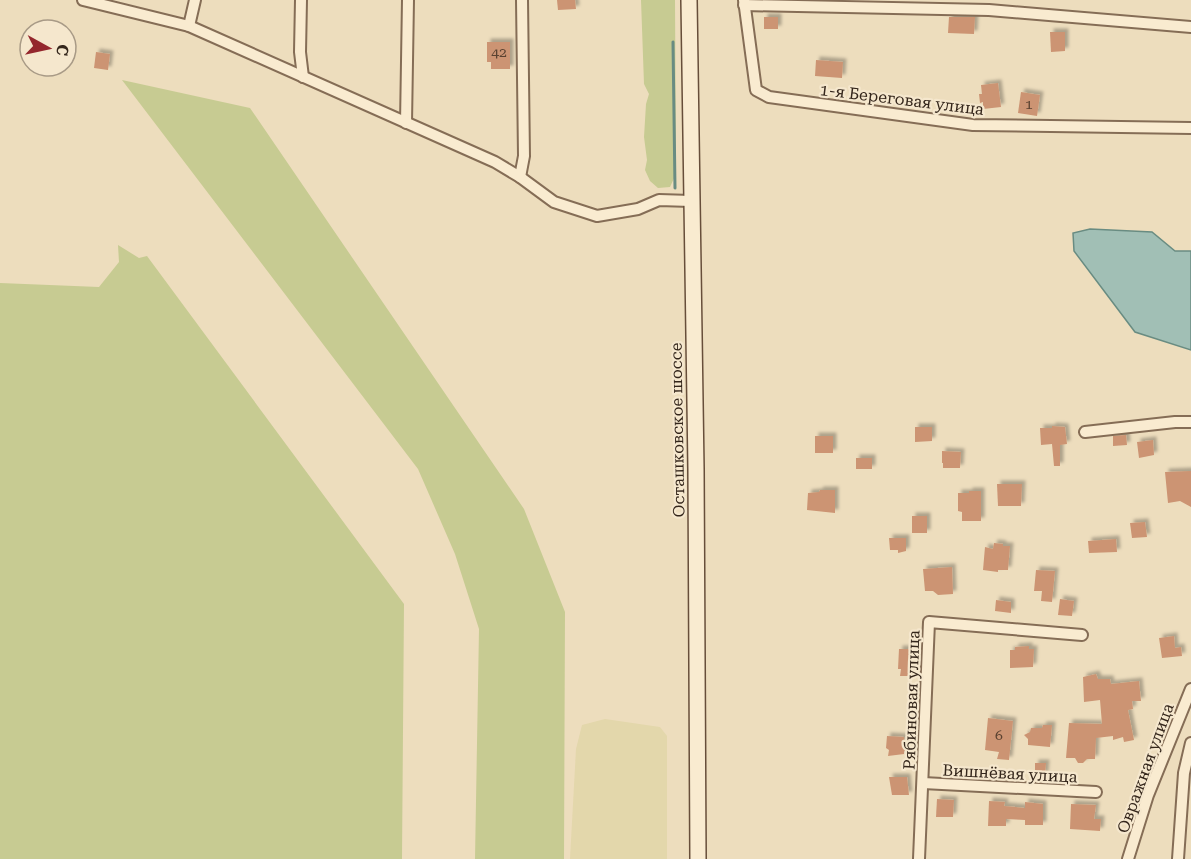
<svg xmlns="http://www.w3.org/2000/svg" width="1191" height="859" viewBox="0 0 1191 859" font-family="'Roboto Serif',serif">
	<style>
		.farmland { fill: #e3d7ab }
		.green { fill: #c7cb92 }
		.water { fill: #a1bfb5; stroke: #698c82; stroke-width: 1.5 }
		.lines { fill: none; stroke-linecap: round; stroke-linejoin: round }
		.stream { stroke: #698c82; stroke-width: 3 }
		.building { fill: #cc9473; filter: url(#shadow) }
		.minor-casing { stroke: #856d56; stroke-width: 14 }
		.secondary-casing { stroke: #674e3a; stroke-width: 18 }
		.minor { stroke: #f9ebd0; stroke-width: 10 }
		.secondary { stroke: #f9ebd0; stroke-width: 15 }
		.labels { text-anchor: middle; stroke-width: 4.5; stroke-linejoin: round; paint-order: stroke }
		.number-label { font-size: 14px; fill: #5a4231 }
		.street-label { font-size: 16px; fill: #34261b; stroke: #f5e7cd }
	</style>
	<defs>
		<filter id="shadow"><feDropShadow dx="3.5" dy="-3.5" stdDeviation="1.5" flood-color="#0004"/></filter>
	</defs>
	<rect width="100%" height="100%" fill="#edddbd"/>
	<polygon class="farmland" points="605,719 660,727 667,736 667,859 570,859 576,749 582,725"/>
	<g class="green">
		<polygon points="641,0 675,0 676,174 670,187 658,188 650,181 645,170 647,160 644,137 646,104 649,94 644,84"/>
		<polygon points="122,80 250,108 524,509 565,612 564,859 475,859 479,629 455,554 418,469"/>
		<polygon points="118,245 139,258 147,256 404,604 402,859 0,859 0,283 99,287 119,262"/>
	</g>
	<polygon class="water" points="1090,229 1152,232 1175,251 1191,251 1191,350 1135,332 1074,251 1073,233"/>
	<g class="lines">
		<polyline class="stream" points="673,42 675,188"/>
	</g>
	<g class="building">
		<polygon points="557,0 575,0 576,9 558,10"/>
		<rect x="764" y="17" width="14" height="12"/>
		<polygon points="949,17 975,17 974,34 948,33"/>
		<polygon points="1050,32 1065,32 1065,51 1051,52"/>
		<polygon points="487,42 510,42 510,69 491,69 491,62 487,62"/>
		<polygon points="96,52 110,54 108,70 94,68"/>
		<polygon points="816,60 843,62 842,78 815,76"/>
		<polygon points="998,83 1001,107 983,109 983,102 980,103 979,94 982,94 981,85"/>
		<polygon points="1021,92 1040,95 1037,116 1018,113"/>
		<polygon points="1052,426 1065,427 1067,444 1060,445 1060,466 1054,466 1052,444 1041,445 1040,428 1052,428"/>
		<polygon points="915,427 932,427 932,441 915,442"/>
		<polygon points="1126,435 1127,445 1113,446 1113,436"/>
		<rect x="815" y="436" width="18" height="17"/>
		<polygon points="1153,440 1154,455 1139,458 1137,442"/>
		<polygon points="942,451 961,452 960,468 943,468 943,463 942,463"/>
		<rect x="856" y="458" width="16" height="11"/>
		<polygon points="1191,471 1191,507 1180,501 1168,503 1165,472"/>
		<polygon points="997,484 1022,484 1021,506 998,506"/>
		<polygon points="820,490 835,490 835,513 807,510 808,493 819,492"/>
		<polygon points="969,491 981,491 981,521 962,521 962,512 958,511 958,493 969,493"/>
		<rect x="912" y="516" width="15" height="17"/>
		<polygon points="1145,522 1147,537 1132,538 1130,523"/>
		<polygon points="889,538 906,538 906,551 898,553 898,550 890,550"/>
		<polygon points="1116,539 1117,552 1089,553 1088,541"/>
		<polygon points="994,543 1003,544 1003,546 1010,546 1008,570 998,570 998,572 983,570 985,547 993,549"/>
		<polygon points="952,567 953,594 938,595 933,591 925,591 923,569"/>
		<polygon points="1036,570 1055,571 1052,602 1041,601 1042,591 1034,591"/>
		<polygon points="1060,599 1074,601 1072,616 1058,615"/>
		<polygon points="996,600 1011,602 1011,613 995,611"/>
		<polygon points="1174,636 1175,648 1181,647 1182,656 1162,658 1159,638"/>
		<polygon points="1029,646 1029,649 1034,649 1033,667 1010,668 1010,650 1015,650 1015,647"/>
		<polygon points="899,649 917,649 917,670 912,670 912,676 900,676 901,669 898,669"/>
		<polygon points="1096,674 1098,679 1110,679 1111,684 1139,681 1141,701 1132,701 1133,709 1128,710 1134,740 1124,742 1123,737 1113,740 1113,736 1096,738 1095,759 1087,759 1083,763 1078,763 1075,758 1066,758 1069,723 1102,724 1100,700 1084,702 1083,677"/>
		<polygon points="988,718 1013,721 1009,760 997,759 999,752 985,750"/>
		<polygon points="1043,725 1052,725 1050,747 1028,745 1028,739 1024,735 1030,732 1031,728 1042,728"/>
		<polygon points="887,736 904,737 905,751 904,751 904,754 888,756 889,750 886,748"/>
		<polygon points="1035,763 1046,763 1045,775 1035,775"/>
		<polygon points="889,777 907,777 909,795 892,795"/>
		<polygon points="937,799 954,800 953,817 936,817"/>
		<polygon points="989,801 1005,802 1004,806 1025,808 1025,802 1043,804 1043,825 1025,825 1025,820 1006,819 1006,826 988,826"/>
		<polygon points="1071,804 1096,805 1094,819 1101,819 1100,831 1070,829"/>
	</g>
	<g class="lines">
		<defs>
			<g id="minor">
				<polyline points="83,0 189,26 495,162 520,177 554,202 597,216 638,209 659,200 691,201"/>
				<polyline points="301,0 300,52 303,77"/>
				<polyline points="744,0 756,90 769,97 973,125 1191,128"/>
				<polyline points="744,5 989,10 1191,27"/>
				<polyline points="189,26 195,0"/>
				<polyline points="406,123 408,0"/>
				<polyline points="520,177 524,156 522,0"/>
				<polyline points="1085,432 1175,422 1191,422"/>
				<polyline points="923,783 1096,792"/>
				<polyline points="919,859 929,622 1082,635"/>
				<polyline points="1128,859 1148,795 1191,689"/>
				<polyline points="1178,859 1184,773 1191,743"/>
			</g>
			<polyline id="secondary" points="689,0 696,469 698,859"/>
		</defs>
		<use href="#minor" class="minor-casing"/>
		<use href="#secondary" class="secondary-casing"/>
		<use href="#minor" class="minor"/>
		<use href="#secondary" class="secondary"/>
	</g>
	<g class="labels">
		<g class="number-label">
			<text x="499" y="57">42</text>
			<text x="1029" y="109">1</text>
			<text x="999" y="740">6</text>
		</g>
		<g class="street-label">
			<text transform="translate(902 99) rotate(7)" y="6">1-я Береговая улица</text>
			<text transform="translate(677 430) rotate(-91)" y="6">Осташковское шоссе</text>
			<text transform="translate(911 700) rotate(-88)" y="6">Рябиновая улица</text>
			<text transform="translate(1145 768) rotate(-70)" y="6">Овражная улица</text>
			<text transform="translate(1010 773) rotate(3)" y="6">Вишнёвая улица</text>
		</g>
	</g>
	<g transform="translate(48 48) rotate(98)"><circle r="28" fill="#f5e7cd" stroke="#a89a86" stroke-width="1.5"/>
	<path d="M0-4.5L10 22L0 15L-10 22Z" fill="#94272d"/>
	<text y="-9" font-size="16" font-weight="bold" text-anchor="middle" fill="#34261b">С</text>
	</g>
</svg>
